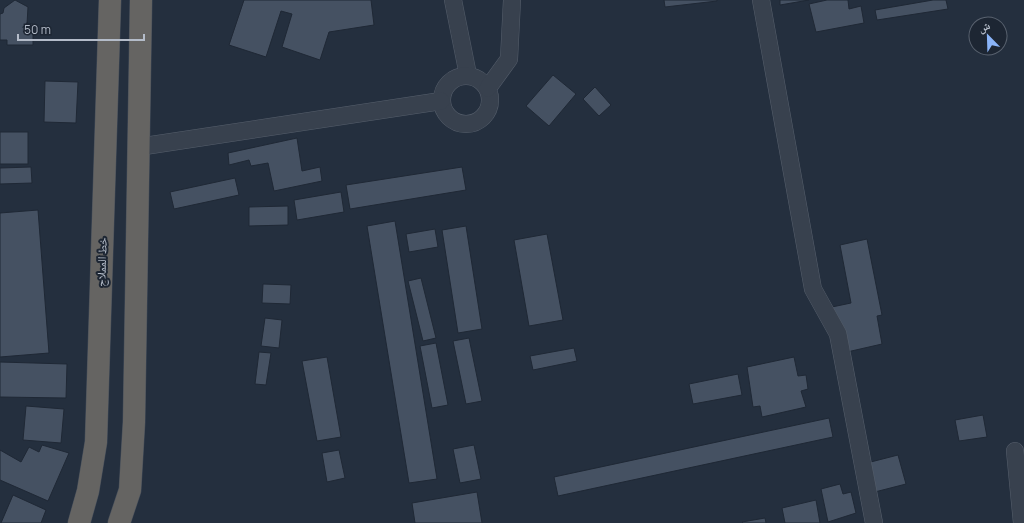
<svg xmlns="http://www.w3.org/2000/svg" width="1024" height="523" viewBox="0 0 1024 523" font-family="Manrope,'Noto Naskh Arabic',sans-serif">
	<style>
		.building { fill: #455162; stroke: #1f2835 }
		.lines { fill: none; stroke-linecap: round; stroke-linejoin: round }
		.minor-casing { stroke: #565f6c; stroke-width: 18 }
		.trunk-casing { stroke: #434c59; stroke-width: 23 }
		.minor { stroke: #38414e; stroke-width: 17 }
		.trunk { stroke: #656462; stroke-width: 22 }
		.labels { text-anchor: middle; stroke-width: 4; stroke-linejoin: round; paint-order: stroke }
		.street-label { font-size: 12px; fill: #b4bcc9; stroke: #1d2633 }
	</style>
	<rect width="100%" height="100%" fill="#242f3e"/>
	<g class="building">
		<polygon points="15,0 28,7 27,24 33,24 33,45 7,45 7,40 0,40 0,14 3,13 4,8"/>
		<polygon points="244,0 371,0 374,25 329,32 320,60 282,47 292,14 281,11 266,57 229,45"/>
		<polygon points="664,0 717,0 717,1 665,7"/>
		<polygon points="780,0 809,0 780,5"/>
		<polygon points="827,0 848,0 849,9 861,6 864,23 816,32 809,4"/>
		<polygon points="933,0 946,0 948,9 877,20 875,10"/>
		<polygon points="553,75 576,94 549,126 526,106"/>
		<polygon points="45,81 78,82 76,123 44,122"/>
		<polygon points="595,87 611,105 599,116 583,99"/>
		<rect x="0" y="132" width="28" height="32"/>
		<polygon points="297,138 302,171 320,167 322,181 274,191 268,163 251,166 249,160 229,165 228,153"/>
		<polygon points="31,167 32,183 0,184 0,168"/>
		<polygon points="462,167 466,190 350,209 346,185"/>
		<polygon points="235,178 239,195 174,209 170,192"/>
		<polygon points="341,192 344,212 297,220 294,200"/>
		<polygon points="288,206 288,225 249,226 249,207"/>
		<polygon points="38,210 49,353 0,357 0,213"/>
		<polygon points="395,221 437,479 409,483 367,226"/>
		<polygon points="466,226 482,329 458,333 442,230"/>
		<polygon points="435,229 438,247 409,252 406,234"/>
		<polygon points="547,234 563,320 529,326 514,240"/>
		<polygon points="867,239 882,315 877,316 882,344 847,352 832,307 851,303 840,245"/>
		<polygon points="421,278 436,338 423,341 408,281"/>
		<polygon points="263,284 291,285 290,304 262,303"/>
		<polygon points="265,318 282,320 279,348 261,346"/>
		<polygon points="469,338 482,401 466,404 453,341"/>
		<polygon points="436,343 448,405 432,408 420,346"/>
		<polygon points="574,348 577,361 533,370 530,356"/>
		<polygon points="259,352 271,353 266,385 255,384"/>
		<polygon points="327,357 341,437 317,441 302,361"/>
		<polygon points="794,357 798,376 806,375 808,389 801,391 806,407 762,417 760,406 753,407 747,367"/>
		<polygon points="0,362 67,364 66,398 0,397"/>
		<polygon points="738,374 742,395 693,404 689,384"/>
		<polygon points="26,406 64,409 61,443 23,440"/>
		<polygon points="983,415 987,437 959,441 955,420"/>
		<polygon points="829,418 833,437 558,496 554,477"/>
		<polygon points="42,445 69,453 48,501 0,480 0,450 21,462 29,447 39,452"/>
		<polygon points="474,445 481,479 460,483 453,449"/>
		<polygon points="339,450 345,478 327,482 322,453"/>
		<polygon points="898,455 906,484 867,494 859,465"/>
		<polygon points="840,484 843,494 851,492 856,513 828,522 821,489"/>
		<polygon points="477,492 482,523 415,523 412,503"/>
		<polygon points="13,495 46,510 41,523 1,523"/>
		<polygon points="816,500 820,523 785,523 782,508"/>
		<polygon points="765,518 766,523 743,523 742,522"/>
	</g>
	<g class="lines">
		<defs>
			<g id="minor">
				<polyline points="453,0 468,75"/>
				<polyline points="761,0 813,289 838,334 874,523"/>
				<circle cx="466" cy="100" r="24"/>
				<polyline points="488,88 509,59 512,0"/>
				<polyline points="138,147 441,101"/>
				<polyline points="1015,451 1022,523"/>
			</g>
			<g id="trunk">
				<polyline points="79,523 88,491 96,442 110,0"/>
				<polyline points="119,523 130,490 134,422 141,0"/>
			</g>
		</defs>
		<use href="#minor" class="minor-casing"/>
		<use href="#trunk" class="trunk-casing"/>
		<use href="#minor" class="minor"/>
		<use href="#trunk" class="trunk"/>
	</g>
	<g class="labels">
		<g class="street-label">
			<text transform="translate(102 262) rotate(-88)" y="4">خط المملاح</text>
		</g>
	</g>
	<g transform="translate(988 36) rotate(337)"><circle r="19" fill="#1d2633" stroke="#59626f"/>
	<path d="M0-3L7 15L0 10L-7 15Z" fill="#8ab4f8"/>
	<text y="-6" font-size="11" font-weight="bold" text-anchor="middle" fill="#b4bcc9">ش</text>
	</g>
	<path d="M18 34v6h126v-6" fill="none" stroke="#b4bcc9" stroke-width="2"/>
	<text x="24" y="34" font-size="12" fill="#b4bcc9" stroke="#1d2633" stroke-width="3" paint-order="stroke">50 m</text>
</svg>
